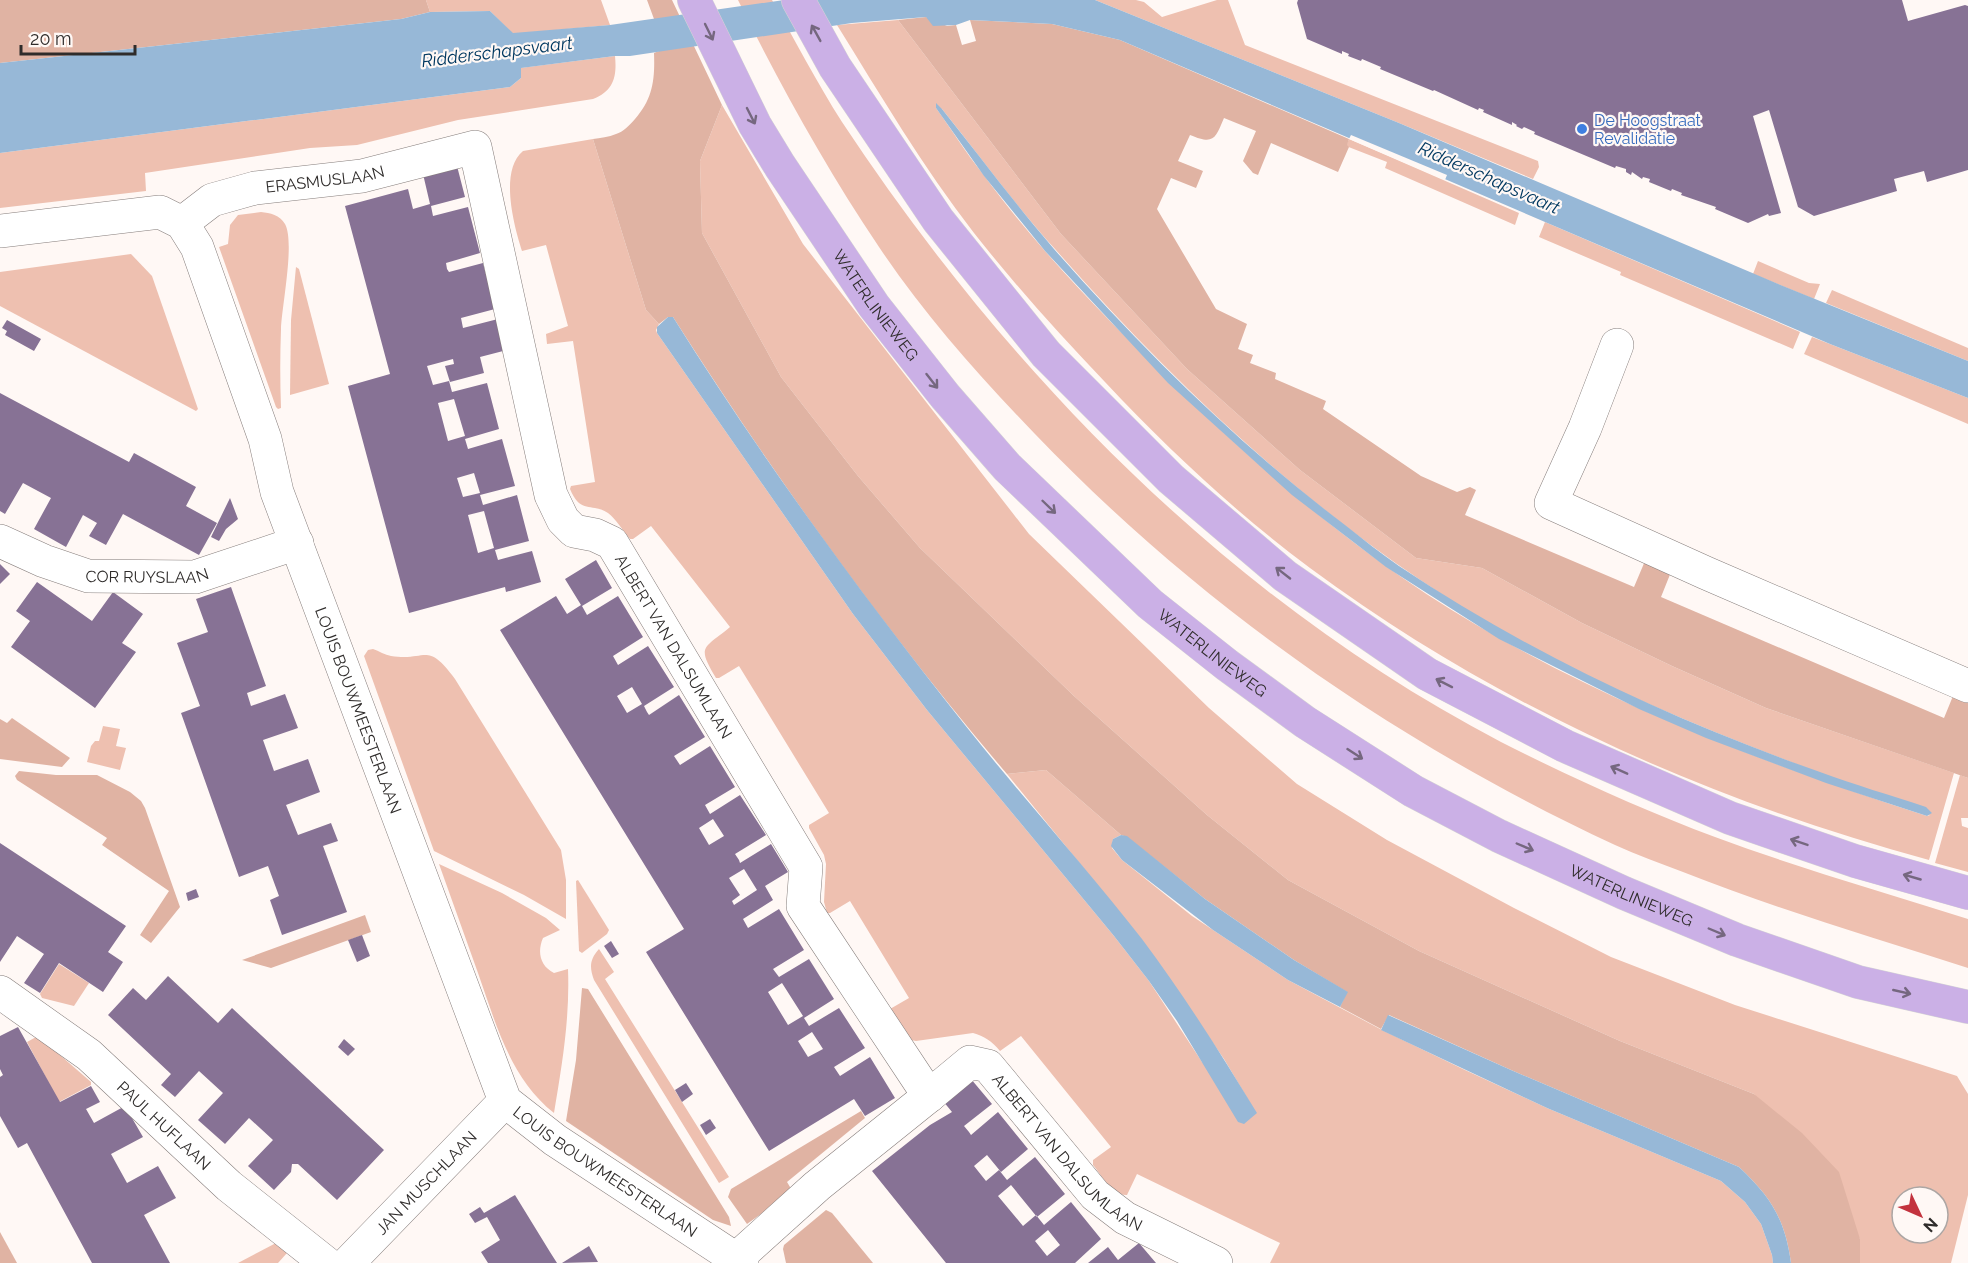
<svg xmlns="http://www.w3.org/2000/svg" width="1968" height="1263" viewBox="0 0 1968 1263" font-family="Raleway,sans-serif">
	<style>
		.green { fill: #eec0b0; fill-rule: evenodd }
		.forest { fill: #e0b3a3 }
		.water { fill: #97b8d7 }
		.pier { fill: #fff8f5 }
		.building { fill: #877295; fill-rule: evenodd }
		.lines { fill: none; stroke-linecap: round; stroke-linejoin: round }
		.minor-casing { stroke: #867e7c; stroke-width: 34 }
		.major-casing { stroke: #d5d5d5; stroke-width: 34 }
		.minor { stroke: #fff; stroke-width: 33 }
		.major { stroke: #cbb0e6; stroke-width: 33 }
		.oneway { stroke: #75677f }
		.shop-dot { fill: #3f7fe0; stroke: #fff8f5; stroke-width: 2 }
		.labels { text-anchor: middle; stroke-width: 4.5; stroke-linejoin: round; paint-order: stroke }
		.shop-label { font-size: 16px; fill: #366cbe; stroke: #fff8f5; text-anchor: start }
		.street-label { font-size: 16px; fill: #2f2c2b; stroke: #fff8f5 }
		.water-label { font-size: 18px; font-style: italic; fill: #013860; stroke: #fff8f5 }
	</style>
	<rect width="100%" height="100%" fill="#fff8f5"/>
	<g class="green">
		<polygon points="426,0 601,0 610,25 513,34 490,11 430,12"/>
		<path d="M738,0H772C795,40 817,83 842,122C1009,375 1231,601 1501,742C1568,776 1645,811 1715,837C1798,868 1884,892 1968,919V968C1872,937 1776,909 1683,872C1660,863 1637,855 1615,845C1398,744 1201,607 1035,434C979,376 924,314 879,247C826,168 780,85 738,0Z"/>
		<polygon points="1095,0 1136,0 1144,2 1162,17 1217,0 1228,0 1245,45 1538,161 1539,167 1533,179 1399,123"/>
		<path d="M898,20L1061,234L1187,369L1300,470L1416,558L1482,568L1582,623L1672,666L1766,708L1954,773L1929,860C1707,800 1495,705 1310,568C1236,513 1168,449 1105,382C1059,334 1015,285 974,233C923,167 881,96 837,25ZM936,108L942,109C979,155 1015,205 1055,249C1192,404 1346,547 1529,646C1657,715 1795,763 1930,815L1927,816C1780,768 1636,715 1501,639C1380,572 1274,483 1176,387C1108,320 1039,251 983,174C966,153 952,130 936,108Z"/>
		<path d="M615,56C617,76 614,91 593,99L458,120L357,145L310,148L145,173L146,191L0,208V153L510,87L521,78L520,68Z"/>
		<path d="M722,105L803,244L1029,534L1209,708L1297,784L1387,840L1514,908L1611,957L1735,1005L1957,1076L1968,1094V1195L1951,1263H1860V1239L1754,1094L1620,1041L1419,951L1288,880L1207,815L1074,696L920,548L858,476L781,377L702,233L700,161ZM1902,1197H1938V1233H1902Z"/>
		<path d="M593,139L646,310L659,324L656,330L657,333L853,614L927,710L1114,936L1149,981L1202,1062L1256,1113L1224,1059L1142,940L1007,774L1046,770L1121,835L1113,839L1112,848L1122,860L1192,916L1288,980L1382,1030L1465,1070L1547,1108L1721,1181L1745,1202L1761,1224L1772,1255L1773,1263H1270L1280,1243L1137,1174L1127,1195C1113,1196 1102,1176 1093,1165V1160L1111,1147L1021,1036L1000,1051C992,1041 984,1036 973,1033L916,1041L911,1040L890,1009L909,998L850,901L830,913H827L824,902L826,864L824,855L809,828V825L829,813L739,666L719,678H716C696,645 704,649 730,627L651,526L633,539H630C623,531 616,519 608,513C591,502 581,515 570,489L571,486L595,482L573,341L547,344L546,334L568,326L546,245L522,251C514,226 499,171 523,151Z"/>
		<polygon points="1349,139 1519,213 1515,225 1385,168 1387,162 1346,146"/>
		<path d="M261,212C270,213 280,215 285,224C295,242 282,305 281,329C280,355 280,382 281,408L278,409L276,407L219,247L228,244L230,225L238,215Z"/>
		<polygon points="1545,222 1800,332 1793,349 1620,275 1621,272 1539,237"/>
		<polygon points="131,254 152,276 198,409 196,411 0,306 0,272"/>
		<polygon points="1758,261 1809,283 1820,284 1814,299 1753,274"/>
		<polygon points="296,267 299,269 329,384 290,395 291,320"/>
		<polygon points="1832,290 1968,348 1968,361 1826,303"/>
		<polygon points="1812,337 1968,398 1968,424 1804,354"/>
		<path d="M373,649C379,651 385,655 391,656C427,662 426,640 455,679L561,850L566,880V919L524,895L434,851L364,656L368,650Z"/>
		<polygon points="103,726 120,729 116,746 126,748 120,770 87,762 91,746 95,741 99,741"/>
		<polygon points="1960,775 1968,778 1968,818 1961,818 1962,826 1968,828 1968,872 1935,863"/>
		<path d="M439,864L502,893L546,918L560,930L543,938C537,952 540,966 554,973L568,969C570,1018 562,1065 554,1113C510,1078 496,1024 478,973C465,937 452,900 439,864Z"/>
		<polygon points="578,880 609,930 607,934 582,953 579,951 576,881"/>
		<path d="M599,949L614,972L605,979L729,1177L719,1183L594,980C589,967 590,959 599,949Z"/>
		<polygon points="59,964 89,983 74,1006 42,998 40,994"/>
		<polygon points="38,1036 91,1082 91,1085 59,1102 27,1042"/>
		<polygon points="276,1243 287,1253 278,1263 238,1263"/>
	</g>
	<g class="forest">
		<polygon points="0,0 426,0 430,12 401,19 0,63"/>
		<path d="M647,0H672L722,105L700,161L702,233L781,377L858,476L920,548L1074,696L1207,815L1288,880L1419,951L1620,1041L1754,1094L1802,1133L1839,1172L1860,1239V1263H1791C1785,1219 1771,1197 1739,1167L1511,1070L1389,1015L1381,1029L1340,1007L1347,992L1294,960L1205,899L1127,837L1121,835L1046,770L1007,774C885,631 774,476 673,317H668L659,324L646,310L593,139C600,138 609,137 616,134C623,132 630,125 635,119C653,99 655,79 654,53L659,51L654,19Z"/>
		<path d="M926,17L947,26L956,25L962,45L976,41L970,20L1052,24L1120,40L1349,139L1347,145L1349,147L1338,172L1271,143L1258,175L1253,173L1243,161L1256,131L1224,118C1215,139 1214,145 1190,135L1178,161L1203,171L1196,188L1171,178L1157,209L1216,309L1247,324L1238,349L1253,355L1250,363L1276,373L1275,379L1326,401L1323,409L1421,476L1457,492L1470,487L1476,490L1465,515L1634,587L1645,561L1671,572L1661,597L1944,718L1953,696L1968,702V778L1766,708L1672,666L1582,623L1482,568L1416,558L1300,470L1187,369L1061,234L898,20Z"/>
		<polygon points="12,718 70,758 62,767 0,759 0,719 7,723"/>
		<polygon points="19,771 56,775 97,775 130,792 141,801 145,808 180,907 151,943 140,935 169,891 102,845 107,838 17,780 15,776"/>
		<polygon points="365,915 371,932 271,968 242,960"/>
		<polygon points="582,988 588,989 729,1217 731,1226 713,1220 566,1121 576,1060"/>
		<polygon points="861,1111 865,1118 787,1182 790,1187 789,1194 747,1224 728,1197 731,1189"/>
		<polygon points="826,1210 832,1213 873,1263 786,1263 783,1249 784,1245"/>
		<polygon points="0,1232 17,1263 0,1263"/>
	</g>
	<g class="water">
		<polygon points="784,0 1095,0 1399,123 1783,286 1968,361 1968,398 1830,344 1120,40 1052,24 970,20 956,25 933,26 926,17 852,23 630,56 615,56 521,68 521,78 510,87 0,153 0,63 401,19 430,12 490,11 513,33 610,25"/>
		<path d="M936,103L942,109C979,155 1015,204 1054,249C1142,349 1238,444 1345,525C1363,539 1380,553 1399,566C1529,653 1672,720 1820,772C1855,785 1890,795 1926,807L1932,813L1927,816L1826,783L1706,738L1639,709L1499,639L1386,567L1292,495L1168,383L1045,251L984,176L936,108Z"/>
		<path d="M668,317H673C762,459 861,594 965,725C1022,797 1085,866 1142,939C1184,995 1221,1054 1257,1113L1244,1124L1238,1122L1177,1021L1149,981L1114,936L927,710L853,614L657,333V327Z"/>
		<polygon points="1121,835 1127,836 1205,899 1294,960 1348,992 1340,1007 1288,980 1213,930 1122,860 1111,846 1113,839"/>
		<path d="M1388,1015L1511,1070L1739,1167C1771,1197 1785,1219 1791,1263H1773L1772,1255L1761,1224L1745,1202L1721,1181L1547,1108L1381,1030Z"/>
	</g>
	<polygon class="pier" points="1351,135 1447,175 1445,180 1349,139"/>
	<g class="building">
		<polygon points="1298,0 1902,0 1908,21 1965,5 1968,6 1968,170 1927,182 1924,171 1894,179 1897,191 1814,216 1798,207 1769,110 1753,116 1781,213 1769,216 1768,214 1748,223 1715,209 1716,207 1681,195 1682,193 1672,189 1671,191 1649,182 1650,179 1643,177 1642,179 1632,172 1631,175 1626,172 1626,169 1616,166 1615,168 1534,134 1535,132 1524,127 1522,129 1516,126 1517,125 1512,122 1512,125 1483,112 1484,110 1479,108 1478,110 1434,90 1433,91 1380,69 1381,67 1362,59 1361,61 1348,56 1349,54 1342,51 1342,54 1307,39 1297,3"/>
		<path d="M457,166L465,197L431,206L433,216L468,207L480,253L446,263L447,269L449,272L483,263L495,309L461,318L463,328L498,319L507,350L480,357L484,373L450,382L445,366L454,364L453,359L427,366L433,385L449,381L452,392L487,383L499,429L465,439L468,449L502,439L515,486L480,495L483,505L517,495L529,541L495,550L498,560L532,551L541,582L506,592L505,587L409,613L348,386L390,374L345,206L408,189L413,209L430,204L423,174ZM454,399L465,436L448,441L438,403ZM474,473L480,493L463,497L457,478ZM484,511L494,548L478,553L468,515Z"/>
		<polygon points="7,320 41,339 34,351 5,335 7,331 2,328"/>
		<polygon points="0,393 129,462 134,453 196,487 186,506 217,523 199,555 123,514 106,545 89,536 97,523 83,515 66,547 34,529 51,498 23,483 5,514 0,511"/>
		<polygon points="230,498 238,519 226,529 219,541 211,537"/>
		<path d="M596,560L612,588L582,606L587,615L618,596L643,637L613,656L618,665L648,646L674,687L644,706L647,712L649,715L679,695L705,737L674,756L680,765L710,746L735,787L705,805L710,814L740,795L766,835L735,854L739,860L740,863L771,844L788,872L765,886L773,900L743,919L748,928L779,909L804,950L773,969L779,977L809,959L834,999L804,1018L809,1026L839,1008L865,1048L834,1067L840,1076L870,1057L895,1098L865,1116L854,1099L769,1151L646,952L684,929L500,630L556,596L567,614L581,605L565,579ZM632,687L642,704L627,713L617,696ZM713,819L724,836L709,845L699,828ZM744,869L757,890L734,905L732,901L740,895L729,878ZM782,983L803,1016L788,1025L768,992ZM812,1032L823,1049L808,1057L798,1041Z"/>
		<polygon points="0,564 10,574 0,584"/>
		<polygon points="37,582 92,621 113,592 143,614 122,643 136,652 95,708 11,647 30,621 16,611"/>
		<polygon points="231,587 266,686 247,693 251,706 285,694 298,728 263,740 274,771 308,759 320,792 286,805 298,835 331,823 338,841 323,846 347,912 282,935 270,900 279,896 268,866 239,877 181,713 200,706 177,643 208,632 196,599"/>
		<polygon points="0,843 126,926 108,952 123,962 103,992 59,963 40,993 24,983 44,954 17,936 0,962"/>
		<polygon points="196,889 199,897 188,901 186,893"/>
		<polygon points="362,935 370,956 357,962 348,940"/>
		<polygon points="611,941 619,954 612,958 604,946"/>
		<polygon points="168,976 218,1023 232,1008 384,1150 337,1200 298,1164 292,1164 291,1172 274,1190 248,1166 273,1140 249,1118 225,1144 198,1120 223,1093 199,1071 175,1097 161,1085 171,1074 108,1015 133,988 146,1000"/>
		<polygon points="18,1027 60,1102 91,1086 100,1102 86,1109 94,1123 125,1106 143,1137 111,1154 127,1183 158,1166 176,1198 144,1215 170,1263 92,1263 27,1143 18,1148 0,1116 0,1077 3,1075 0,1069 0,1036"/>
		<polygon points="344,1039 355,1049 348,1056 338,1047"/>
		<path d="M971,1079L992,1104L964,1126L969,1132L971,1135L998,1112L1028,1149L1001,1172L987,1155L974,1166L986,1181L999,1170L1007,1180L1035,1157L1065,1194L1037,1217L1011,1185L998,1196L1023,1226L1036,1215L1044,1225L1071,1202L1101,1239L1075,1263H946L872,1171L930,1125L952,1112L943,1101ZM1048,1230L1060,1245L1047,1256L1035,1241Z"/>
		<polygon points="686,1083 693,1094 682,1102 675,1090"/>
		<polygon points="710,1119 716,1128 706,1135 700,1125"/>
		<polygon points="515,1195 550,1252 557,1263 488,1263 481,1252 500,1240 487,1217 475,1223 469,1214 480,1207 484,1213"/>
		<polygon points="1139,1243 1156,1263 1088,1263 1108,1247 1118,1260"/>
		<polygon points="589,1246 598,1262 562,1263"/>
	</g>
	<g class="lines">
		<defs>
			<g id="minor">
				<path id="s1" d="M182,223L212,200L255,188L362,176L475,147L551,495L563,520L574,531L595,535L612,543L806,867L803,906L929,1096L970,1062L988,1066L1095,1195L1125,1218L1216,1263"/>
				<path id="s2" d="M0,231L160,212L182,223L197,247L265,439L277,492L505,1101L555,1140L742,1263"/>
				<polyline points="1617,345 1585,428 1551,503 1706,573 1968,686"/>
				<path id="s3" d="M0,541L44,561L88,576L195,577L297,543"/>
				<path id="s4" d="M0,992L89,1055L229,1186L326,1263"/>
				<polyline points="736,1259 817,1186 929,1096"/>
				<path id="s5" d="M348,1263L505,1101"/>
			</g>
			<g id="major">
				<path id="s6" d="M694,0L755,125L780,166L874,306L945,396L1007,467L1150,604L1227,665L1305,722L1413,791L1499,836L1624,893L1737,940L1858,982L1968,1007"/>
				<polyline points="798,0 835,67 938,220 1046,354 1171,479 1285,576 1427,674 1565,746 1730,818 1855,861 1968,893"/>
			</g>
		</defs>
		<use href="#minor" class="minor-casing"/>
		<use href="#major" class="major-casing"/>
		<use href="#minor" class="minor"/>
		<use href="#major" class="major"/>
	</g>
	<defs><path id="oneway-shaft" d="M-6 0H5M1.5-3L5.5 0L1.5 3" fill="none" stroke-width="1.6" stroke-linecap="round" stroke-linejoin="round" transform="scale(1.5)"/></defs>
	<g class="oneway">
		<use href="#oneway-shaft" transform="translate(709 32) rotate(64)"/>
		<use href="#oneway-shaft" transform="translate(816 33) rotate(-119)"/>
		<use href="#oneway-shaft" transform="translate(751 116) rotate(63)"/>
		<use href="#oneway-shaft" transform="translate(932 381) rotate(52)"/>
		<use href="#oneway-shaft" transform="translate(1049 507) rotate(44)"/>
		<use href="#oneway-shaft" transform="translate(1283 573) rotate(-142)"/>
		<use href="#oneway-shaft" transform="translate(1444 683) rotate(-153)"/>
		<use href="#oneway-shaft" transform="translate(1355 754) rotate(33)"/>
		<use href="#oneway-shaft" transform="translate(1619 770) rotate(-156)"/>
		<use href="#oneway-shaft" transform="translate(1799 842) rotate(-161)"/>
		<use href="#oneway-shaft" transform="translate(1525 847) rotate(23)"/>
		<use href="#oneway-shaft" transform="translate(1912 877) rotate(-164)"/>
		<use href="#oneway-shaft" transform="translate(1717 932) rotate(23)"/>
		<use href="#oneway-shaft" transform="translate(1902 992) rotate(13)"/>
	</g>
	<circle class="shop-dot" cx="1582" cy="129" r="6"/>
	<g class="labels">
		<g class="shop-label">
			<text x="1594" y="126">De Hoogstraat<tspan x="1594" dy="18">Revalidatie</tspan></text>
		</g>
		<g class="street-label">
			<text dy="6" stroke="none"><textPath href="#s1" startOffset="153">ERASMUSLAAN</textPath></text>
			<text dy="6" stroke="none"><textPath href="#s6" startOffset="356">WATERLINIEWEG</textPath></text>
			<text dy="6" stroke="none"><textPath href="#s3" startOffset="154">COR RUYSLAAN</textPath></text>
			<text dy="6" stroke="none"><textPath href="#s1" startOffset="867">ALBERT VAN DALSUMLAAN</textPath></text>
			<text dy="6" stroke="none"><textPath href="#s6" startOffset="842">WATERLINIEWEG</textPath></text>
			<text dy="6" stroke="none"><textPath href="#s2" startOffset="705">LOUIS BOUWMEESTERLAAN</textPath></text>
			<text dy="6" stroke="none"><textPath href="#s6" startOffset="1328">WATERLINIEWEG</textPath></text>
			<text dy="6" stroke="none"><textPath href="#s4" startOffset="212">PAUL HUFLAAN</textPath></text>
			<text dy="6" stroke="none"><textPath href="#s1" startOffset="1581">ALBERT VAN DALSUMLAAN</textPath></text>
			<text dy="6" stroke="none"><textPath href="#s2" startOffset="1245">LOUIS BOUWMEESTERLAAN</textPath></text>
			<text dy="6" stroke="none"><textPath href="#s5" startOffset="112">JAN MUSCHLAAN</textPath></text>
		</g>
		<g class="water-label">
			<text transform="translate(497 52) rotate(-7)" y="6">Ridderschapsvaart</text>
			<text transform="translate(1489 178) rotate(24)" y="6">Ridderschapsvaart</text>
		</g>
	</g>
	<g transform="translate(1920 1215) rotate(134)"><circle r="28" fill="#fff8f5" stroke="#aca6a4" stroke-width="1.5"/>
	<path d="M0-4.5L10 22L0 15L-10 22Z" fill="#c3333e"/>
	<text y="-9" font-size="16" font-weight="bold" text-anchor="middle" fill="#2f2c2b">N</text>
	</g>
	<path d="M21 45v9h114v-9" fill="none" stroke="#2f2c2b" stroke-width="3"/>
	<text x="30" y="45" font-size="18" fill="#2f2c2b" stroke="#fff8f5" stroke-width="4.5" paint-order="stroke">20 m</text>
</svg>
